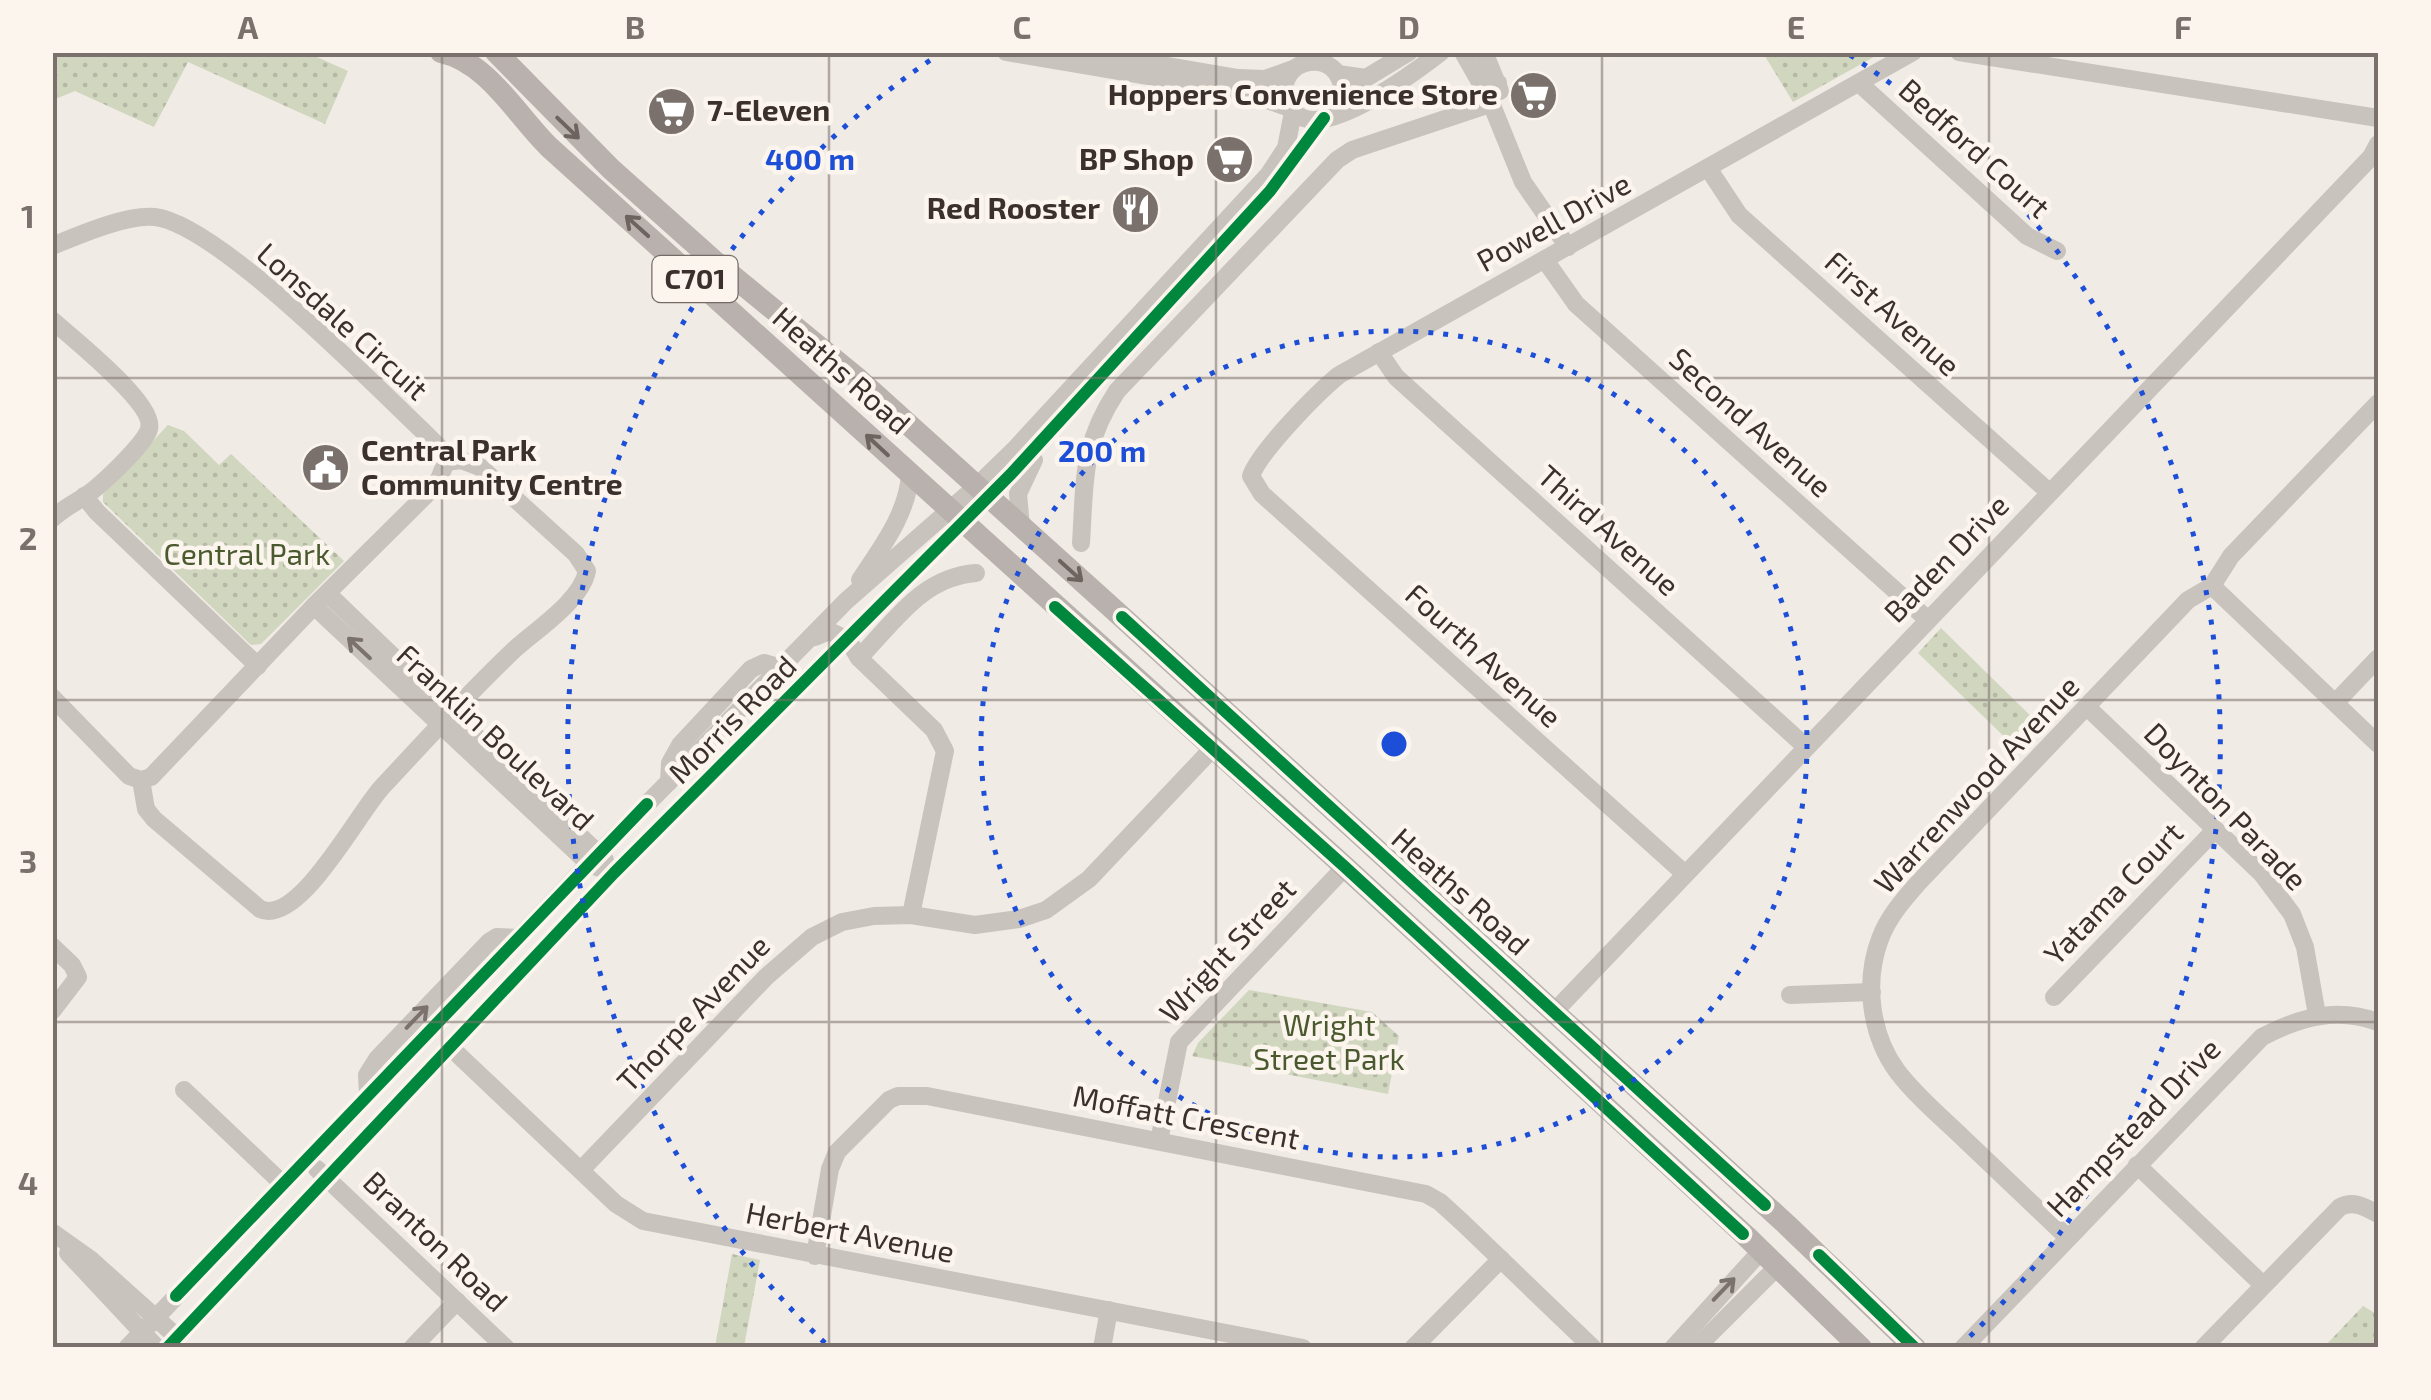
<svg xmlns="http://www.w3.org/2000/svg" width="2431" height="1400" viewBox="0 0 2431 1400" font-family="'Exo 2',sans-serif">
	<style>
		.park { fill: url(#park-dots) }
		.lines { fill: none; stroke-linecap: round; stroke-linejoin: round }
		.minor { stroke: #c9c3be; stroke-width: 18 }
		.major { stroke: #b8b1ad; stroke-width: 22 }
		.cycleway-casing { stroke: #fbf5ee; stroke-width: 19 }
		.cycleway { stroke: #00873e; stroke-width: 12 }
		.oneway { stroke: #6d645f }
		.oneway2 { stroke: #7b726d }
		.grid { fill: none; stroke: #7a716c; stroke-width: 2.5; stroke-opacity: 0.55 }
		.ring { fill: none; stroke: #1d4ed8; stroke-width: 5; stroke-dasharray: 5 10 }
		.labels { text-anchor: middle; stroke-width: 9; stroke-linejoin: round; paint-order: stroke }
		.shield { fill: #fbf5ee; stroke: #756b66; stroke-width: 2.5 }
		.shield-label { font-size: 28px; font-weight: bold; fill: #3b302b }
		.poi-label { font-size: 30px; font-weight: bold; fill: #3b302b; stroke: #fbf5ee; text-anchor: end }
		.street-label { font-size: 30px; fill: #3b302b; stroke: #fbf5ee }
		.park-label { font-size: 30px; fill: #4a5a2e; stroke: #fbf5ee }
		.centre { fill: #1d4ed8; stroke: #fbf5ee; stroke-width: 5 }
		.ring-label { font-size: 30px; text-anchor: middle; font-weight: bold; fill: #1d4ed8; stroke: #fbf5ee; stroke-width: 9; stroke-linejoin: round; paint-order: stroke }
		.neatline { fill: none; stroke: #7a716c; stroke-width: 4 }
		.grid-label { font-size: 32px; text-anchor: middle; font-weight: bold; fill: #7a716c }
	</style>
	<defs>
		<pattern id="park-dots" width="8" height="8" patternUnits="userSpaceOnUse" patternTransform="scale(2.5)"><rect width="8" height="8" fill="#d1d6bf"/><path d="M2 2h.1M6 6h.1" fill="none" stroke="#b4b8a4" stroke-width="1.8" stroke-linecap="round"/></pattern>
	</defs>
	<rect width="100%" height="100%" fill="#f0ebe5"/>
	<g class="park">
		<polygon points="53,52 308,53 348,71 325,124 188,62 154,127 75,91 53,100"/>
		<polygon points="1763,53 1881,53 1793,102"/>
		<polygon points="168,425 184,431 219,465 231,454 344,561 261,644 251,645 103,502 103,494"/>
		<polygon points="1941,628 2044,729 2021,753 1918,653"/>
		<polygon points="1249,990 1372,1012 1399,1036 1388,1094 1192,1056 1198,1043"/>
		<polygon points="732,1254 760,1260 744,1347 715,1347"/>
		<polygon points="2363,1306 2378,1315 2378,1347 2324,1347"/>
	</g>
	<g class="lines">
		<g class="minor">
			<polyline points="1006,52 1248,93 1290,108"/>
			<polyline points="1086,52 1238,78 1265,79 1293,69"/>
			<polyline points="1463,52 1489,98 1523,182 1568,247"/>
			<polyline points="1484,52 1500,91"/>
			<polyline points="1959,52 2378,118"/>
			<polyline points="1338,74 1366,78 1409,52"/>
			<polyline points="1859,83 2027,236 2057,251"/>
			<path d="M1331,115L1343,96C1343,41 1270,59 1287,102C1290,109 1296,115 1303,118C1336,131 1415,72 1441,52"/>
			<polyline points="1708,168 1739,215 2049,492"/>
			<path d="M52,246C79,235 127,214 155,217C219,225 375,386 427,435L440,448L446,462L437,484L314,606L151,777L141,780L129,776L52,697"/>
			<polyline points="1545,260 1576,304 1927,619"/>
			<path d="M52,320C72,338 156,404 149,429C145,443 110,476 97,487C83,500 66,505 52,519"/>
			<polyline points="1379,352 1396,377 1805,746"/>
			<polyline points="84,496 97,512 258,666"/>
			<polyline points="1021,526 1018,494 1034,460"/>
			<path d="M1081,543C1085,482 1081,445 1117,391L1337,160L1352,150L1484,106L1498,83"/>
			<path d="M860,580C881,548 908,513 910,474"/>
			<polyline points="2212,586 2378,744"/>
			<polyline points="328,594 605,860"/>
			<polyline points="314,606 589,864 600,868"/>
			<polyline points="815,637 829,631 848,640 859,658 934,730 945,751 911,915"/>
			<path d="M859,658C895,621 922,577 976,573"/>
			<polyline points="2336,702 2378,658"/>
			<polyline points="2087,707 2262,874 2292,914 2305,947 2317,1015"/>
			<path d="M141,780L146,809L154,819L260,909C299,927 358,812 383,786C426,740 469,692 515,649C537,629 581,601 587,571L576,554L480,467L461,460L446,462"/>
			<polyline points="669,782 670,763 680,745 751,669 764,663 781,668"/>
			<path d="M1684,873L1262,494L1251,476C1260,451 1317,393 1339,375L1913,52"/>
			<polyline points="52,946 72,965 78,977 52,1011"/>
			<polyline points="1790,995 1872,992"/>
			<polyline points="2054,997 2215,830"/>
			<polyline points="1554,1012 2371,157 2378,144"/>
			<polyline points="450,1047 616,1204 643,1221 1303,1348"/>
			<polyline points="184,1090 283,1184"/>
			<polyline points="368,1095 367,1075 377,1059 489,942 497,937 519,938"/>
			<polyline points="1159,1141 1179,1042 1345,867"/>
			<polyline points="2137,1165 2262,1284"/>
			<polyline points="317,1169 506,1348"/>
			<polyline points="581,1170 766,977 812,937 842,922 874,916 911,915 975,925 1019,919 1046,910 1089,879 1213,748"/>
			<polyline points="52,1232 90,1259 177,1337"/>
			<path d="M2067,1237C2032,1204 1997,1170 1962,1137C1940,1116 1915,1095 1897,1071C1870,1034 1864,981 1880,939C1888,917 1904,899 1919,882L2188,600L2212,586L2231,556L2378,403"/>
			<polyline points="68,1253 157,1348"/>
			<polyline points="815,1256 830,1169 837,1152 889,1100 898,1096 927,1096 1426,1194 1440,1202 1463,1223 1593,1348"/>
			<polyline points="127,1348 600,852 846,601 977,486 1014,450 1269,174 1286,148 1293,112"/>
			<polyline points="167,1348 614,873 1011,474 1270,191 1324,118"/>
			<polyline points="412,1348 457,1301"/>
			<polyline points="1102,1348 1109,1310"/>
			<polyline points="1413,1348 1501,1259"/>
			<polyline points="1673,1348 1761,1251"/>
			<polyline points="1696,1348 1777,1267"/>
			<path d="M1963,1348L2262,1037C2300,1017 2337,1007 2378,1022"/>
			<path d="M2203,1348L2340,1207C2354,1200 2365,1207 2378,1214"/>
		</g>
		<g class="major">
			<path d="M441,52C488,62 517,116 549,147L1345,867L1746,1236L1861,1348"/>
			<polyline points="496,52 611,169 713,260 857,378 1122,617 1787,1225 1915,1348"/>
		</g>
		<defs>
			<g id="cycleway">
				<polyline points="1055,607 1345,867 1743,1234"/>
				<polyline points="1122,617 1765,1205"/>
				<polyline points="1819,1255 1915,1348"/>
				<polyline points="176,1296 647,804"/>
				<polyline points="167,1348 614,873 1011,474 1270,191 1324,118"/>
			</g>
		</defs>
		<use href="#cycleway" class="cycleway-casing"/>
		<use href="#cycleway" class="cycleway"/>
	</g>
	<defs><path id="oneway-shaft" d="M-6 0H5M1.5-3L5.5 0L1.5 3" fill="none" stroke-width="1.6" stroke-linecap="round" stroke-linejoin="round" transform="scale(2.5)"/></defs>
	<g class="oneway">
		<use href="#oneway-shaft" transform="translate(568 128) rotate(44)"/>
		<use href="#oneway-shaft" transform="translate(637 226) rotate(-138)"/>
		<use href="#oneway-shaft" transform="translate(877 445) rotate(-137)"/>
		<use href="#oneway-shaft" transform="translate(1071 571) rotate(42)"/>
	</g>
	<g class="oneway2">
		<use href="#oneway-shaft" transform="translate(359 648) rotate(-137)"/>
		<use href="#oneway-shaft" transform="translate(417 1017) rotate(-46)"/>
		<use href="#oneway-shaft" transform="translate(1724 1289) rotate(-46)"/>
	</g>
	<path class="grid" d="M442,52V1348M829,52V1348M1216,52V1348M1602,52V1348M1989,52V1348M52,378H2378M52,700H2378M52,1022H2378"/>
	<g class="ring">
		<circle cx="1394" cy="744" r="413"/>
		<path d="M825 1343A826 826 0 0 1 938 55M1850 55A826 826 0 0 1 1963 1343"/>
	</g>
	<defs>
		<symbol id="supermarket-disc" viewBox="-11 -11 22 22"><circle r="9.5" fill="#7a716c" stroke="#fbf5ee"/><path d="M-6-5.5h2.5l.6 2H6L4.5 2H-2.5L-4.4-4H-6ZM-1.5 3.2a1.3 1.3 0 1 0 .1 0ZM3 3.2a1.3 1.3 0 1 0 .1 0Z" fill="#fff"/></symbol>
		<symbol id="restaurant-disc" viewBox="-11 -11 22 22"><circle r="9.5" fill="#7a716c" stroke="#fbf5ee"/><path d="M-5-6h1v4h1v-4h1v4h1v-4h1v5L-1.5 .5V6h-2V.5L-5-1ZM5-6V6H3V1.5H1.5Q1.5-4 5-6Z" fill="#fff"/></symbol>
		<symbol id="civic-disc" viewBox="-11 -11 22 22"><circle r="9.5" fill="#7a716c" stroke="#fbf5ee"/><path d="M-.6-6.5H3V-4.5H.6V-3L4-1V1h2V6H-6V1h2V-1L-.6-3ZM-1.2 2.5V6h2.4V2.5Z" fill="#fff"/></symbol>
	</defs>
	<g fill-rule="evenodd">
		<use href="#supermarket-disc" x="1506" y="68" width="55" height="55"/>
		<use href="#supermarket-disc" x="644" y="84" width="55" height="55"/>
		<use href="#supermarket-disc" x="1202" y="132" width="55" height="55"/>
		<use href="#restaurant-disc" x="1108" y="182" width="55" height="55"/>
		<use href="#civic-disc" x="298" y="440" width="55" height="55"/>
	</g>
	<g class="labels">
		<rect class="shield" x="652.5" y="256" width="85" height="46" rx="8"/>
		<g class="shield-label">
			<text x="695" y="289">C701</text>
		</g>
		<g class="poi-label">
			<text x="1498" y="105">Hoppers Convenience Store</text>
			<text x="707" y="121" text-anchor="start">7-Eleven</text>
			<text x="1194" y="170">BP Shop</text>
			<text x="1100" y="219">Red Rooster</text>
			<text x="361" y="461" text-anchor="start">Central Park<tspan x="361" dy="34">Community Centre</tspan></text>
		</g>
		<g class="street-label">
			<text transform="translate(1974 149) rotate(42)" y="10">Bedford Court</text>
			<text transform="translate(1554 223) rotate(-29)" y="10">Powell Drive</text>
			<text transform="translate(1892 314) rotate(42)" y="10">First Avenue</text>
			<text transform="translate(342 322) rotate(42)" y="10">Lonsdale Circuit</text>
			<text transform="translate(841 371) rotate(42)" y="10">Heaths Road</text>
			<text transform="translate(1750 423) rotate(42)" y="10">Second Avenue</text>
			<text transform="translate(1608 531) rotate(42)" y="10">Third Avenue</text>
			<text transform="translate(1947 559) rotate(-46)" y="10">Baden Drive</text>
			<text transform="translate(1483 656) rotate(42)" y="10">Fourth Avenue</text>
			<text transform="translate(733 720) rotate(-45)" y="10">Morris Road</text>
			<text transform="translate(495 738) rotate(43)" y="10">Franklin Boulevard</text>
			<text transform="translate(1977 785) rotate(-47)" y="10">Warrenwood Avenue</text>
			<text transform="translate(2225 807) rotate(46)" y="10">Doynton Parade</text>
			<text transform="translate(1460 892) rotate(42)" y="10">Heaths Road</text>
			<text transform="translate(2114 894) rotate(-46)" y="10">Yatama Court</text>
			<text transform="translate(1228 951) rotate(-47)" y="10">Wright Street</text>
			<text transform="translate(694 1014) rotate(-46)" y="10">Thorpe Avenue</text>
			<text transform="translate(1186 1118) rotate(11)" y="10">Moffatt Crescent</text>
			<text transform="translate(2134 1128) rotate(-46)" y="10">Hampstead Drive</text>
			<text transform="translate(850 1233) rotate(11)" y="10">Herbert Avenue</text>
			<text transform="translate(435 1242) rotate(44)" y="10">Branton Road</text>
		</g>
		<g class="park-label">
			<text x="247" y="565">Central Park</text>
			<text x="1329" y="1036">Wright<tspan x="1329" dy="34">Street Park</tspan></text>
		</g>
	</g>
	<circle cx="1394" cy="744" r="15" class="centre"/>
	<g class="ring-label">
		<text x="810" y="170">400 m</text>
		<text x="1102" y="462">200 m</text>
	</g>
	<rect width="2431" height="1400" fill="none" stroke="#fbf5ee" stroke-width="110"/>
	<rect x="55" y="55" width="2321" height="1290" class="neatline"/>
	<g class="grid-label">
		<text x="248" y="39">A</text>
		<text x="635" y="39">B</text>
		<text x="1022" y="39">C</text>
		<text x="1409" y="39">D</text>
		<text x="1796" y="39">E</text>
		<text x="2183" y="39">F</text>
		<text x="28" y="228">1</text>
		<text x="28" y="550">2</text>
		<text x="28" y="873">3</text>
		<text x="28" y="1195">4</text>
	</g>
</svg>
